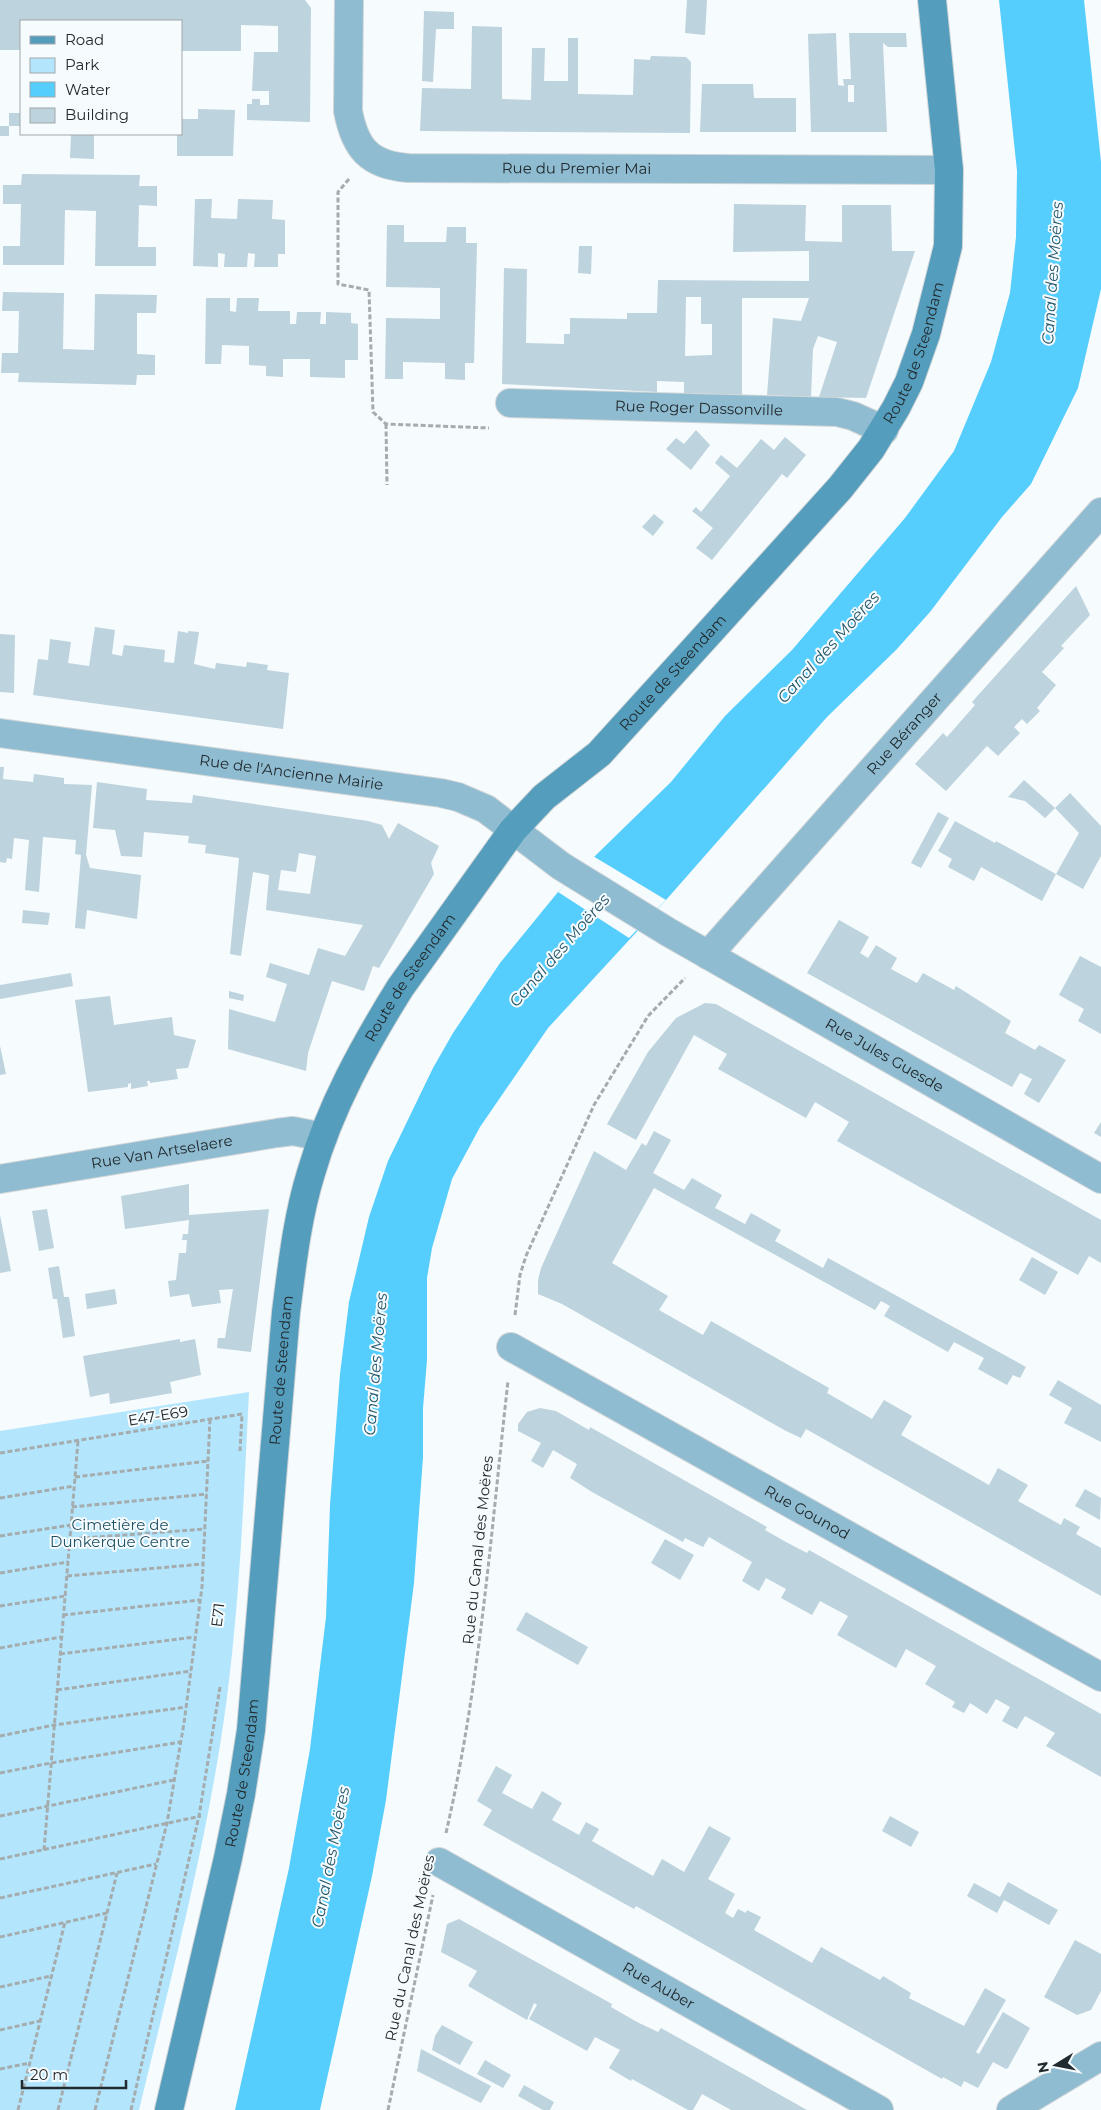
<svg xmlns="http://www.w3.org/2000/svg" width="1101" height="2110" viewBox="0 0 1101 2110" font-family="Montserrat,sans-serif">
	<style>
		.green { fill: #b3e6fd }
		.water { fill: #55cdfd }
		.pier { fill: #f6fbfd }
		.building { fill: #bdd3dd; fill-rule: evenodd }
		.lines { fill: none; stroke-linecap: round; stroke-linejoin: round }
		.street-casing { stroke: #d0d5d8; stroke-width: 30 }
		.secondary-casing { stroke: #d0d5d8; stroke-width: 30 }
		.path { stroke: #a5acae; stroke-width: 3; stroke-dasharray: 5 2.5; stroke-linecap: butt }
		.street { stroke: #8fbcd1; stroke-width: 28 }
		.secondary { stroke: #559dbc; stroke-width: 28 }
		.labels { text-anchor: middle; stroke-width: 4; stroke-linejoin: round; paint-order: stroke }
		.street-label { font-size: 15px; fill: #212a2e; stroke: #f6fbfd }
		.park-label { font-size: 15px; fill: #1f5164; stroke: #f6fbfd }
		.water-label { font-size: 16px; font-style: italic; fill: #27586c; stroke: #f6fbfd }
	</style>
	<rect width="100%" height="100%" fill="#f6fbfd"/>
	<path class="green" d="M249,1392C244,1493 240,1596 227,1697C209,1836 172,1973 139,2110H0V1431Z"/>
	<polygon class="water" points="999,0 1084,0 1101,162 1101,289 1078,388 1031,484 1002,517 930,612 896,650 827,717 666,900 548,1028 480,1127 452,1179 432,1248 427,1278 427,1360 423,1408 423,1457 414,1583 386,1800 372,1876 320,2110 235,2110 289,1868 310,1749 326,1617 330,1505 340,1374 349,1302 369,1217 388,1161 433,1068 453,1033 500,963 558,892 671,782 725,716 792,650 905,518 954,451 991,362 1010,293 1016,237 1017,171"/>
	<polygon class="pier" points="593,856 666,900 629,938 558,892"/>
	<g class="building">
		<polygon points="0,0 305,0 311,8 310,122 247,120 247,104 252,104 252,99 260,99 260,105 269,105 269,91 252,91 254,52 278,52 278,26 241,25 241,51 181,51 181,21 21,21 21,50 0,50"/>
		<polygon points="687,0 707,0 705,35 685,33"/>
		<polygon points="424,11 454,12 454,29 436,29 433,82 422,81"/>
		<polygon points="472,26 502,27 502,99 531,100 532,48 545,48 544,81 568,81 568,38 578,38 578,94 633,95 634,59 650,60 651,56 686,57 691,62 690,133 420,131 422,88 471,89"/>
		<path d="M836,33L838,85L844,86L843,79H851L849,33H906L907,47H888L883,43L887,132H811L808,34ZM848,85H854V102H848Z"/>
		<polygon points="702,84 753,84 754,98 796,98 796,132 700,132"/>
		<polygon points="198,109 235,110 233,156 177,156 177,134 181,134 181,119 198,119"/>
		<rect x="9" y="113" width="12" height="13"/>
		<rect x="0" y="126" width="9" height="10"/>
		<polygon points="71,134 94,134 94,159 70,158"/>
		<polygon points="22,174 140,175 139,186 157,186 157,206 139,205 138,247 156,247 156,266 95,266 96,211 65,210 64,265 3,265 3,246 20,246 21,204 3,204 3,185 21,185"/>
		<polygon points="195,199 212,199 211,218 237,219 238,199 273,200 272,219 285,220 285,254 278,254 278,267 254,267 255,254 248,253 247,267 224,267 225,254 218,253 218,267 193,266"/>
		<path d="M734,204L806,205L805,241L842,242V205H891L892,251H915L866,398L819,397L837,342L818,336L813,349L811,397L767,395L773,318L801,321L809,298H742V395L684,393V382L657,381V392L502,384L504,268L527,269L526,343L564,344V334H570V318L627,319V313H657L658,280L809,281V251L733,252ZM686,297H701V324H712V355L685,356Z"/>
		<polygon points="387,225 404,225 404,242 446,242 447,227 466,227 466,243 477,243 474,363 465,363 465,380 445,379 445,363 403,362 403,379 385,379 386,318 440,319 440,288 386,287"/>
		<polygon points="579,246 592,246 591,274 578,273"/>
		<polygon points="3,292 64,293 63,349 94,350 95,294 157,295 156,313 137,313 137,354 155,355 155,375 137,375 136,385 18,382 19,373 1,373 2,353 18,353 19,311 2,311"/>
		<polygon points="206,298 230,298 230,311 236,312 237,298 259,298 258,311 290,311 290,324 296,324 297,312 321,312 320,324 326,324 326,312 351,313 351,323 358,324 358,360 345,360 345,378 310,377 310,359 283,359 283,377 266,376 266,366 249,365 249,346 222,345 221,364 205,364"/>
		<polygon points="696,430 710,445 691,470 666,449 676,438 684,444"/>
		<polygon points="785,437 806,455 787,478 782,474 712,560 696,548 713,528 692,511 696,507 701,512 730,476 715,463 721,455 737,468 761,439 774,450"/>
		<polygon points="654,514 664,522 653,536 642,527"/>
		<polygon points="1076,586 1090,615 1061,646 1064,648 1042,672 1056,685 1037,708 1040,711 1027,724 1022,719 1014,727 1020,733 998,756 987,746 946,791 915,764 943,733 947,737 975,705 972,702"/>
		<polygon points="95,627 115,630 112,654 122,656 124,645 165,650 164,662 174,663 178,631 188,633 188,631 199,632 194,664 215,669 216,663 246,667 247,662 268,665 267,670 289,673 283,729 33,695 38,659 48,660 50,639 71,642 68,663 89,666"/>
		<polygon points="0,634 15,635 14,693 0,692"/>
		<polygon points="0,767 4,767 3,779 33,782 34,774 64,778 64,784 92,785 86,855 90,868 141,875 137,919 87,910 85,929 75,928 81,855 75,854 76,840 43,837 39,892 25,890 29,840 14,838 12,859 7,858 6,863 0,862"/>
		<polygon points="1024,780 1055,808 1045,818 1025,801 1008,797"/>
		<path d="M97,782L147,789L146,800L192,803L193,795L368,821L382,825L389,839L398,823L439,846L431,863L434,874L379,968L373,966L364,991L332,981L308,1053L306,1071L228,1049L229,1009L275,1022L287,984L266,977L270,963L309,975L318,948L345,956L363,925L266,910L269,875L253,872L241,956L230,954L239,858L205,853L206,845L188,843L189,836L144,832L142,857L121,856L115,830L93,828ZM299,853L316,856L310,894L278,890L281,870L296,872Z"/>
		<polygon points="1070,793 1101,826 1101,856 1083,889 1056,874 1042,901 981,867 974,881 948,867 952,859 938,851 955,821 995,843 996,841 1056,874 1079,833 1055,808"/>
		<polygon points="938,812 949,818 921,868 911,863"/>
		<polygon points="23,910 50,913 48,925 22,923"/>
		<polygon points="839,920 869,937 860,953 868,958 876,945 897,958 891,969 917,983 923,973 954,990 956,986 1011,1021 1005,1033 1035,1050 1039,1045 1066,1060 1039,1103 1024,1094 1032,1079 1020,1073 1012,1087 807,973"/>
		<polygon points="1080,956 1101,967 1101,1034 1078,1021 1084,1009 1059,995"/>
		<polygon points="71,973 73,986 0,999 0,985"/>
		<polygon points="229,991 244,995 243,1001 229,998"/>
		<polygon points="110,996 114,1025 172,1017 174,1035 196,1040 188,1068 176,1069 178,1079 150,1083 150,1081 147,1081 148,1086 131,1089 131,1083 128,1084 128,1087 88,1092 75,1000"/>
		<polygon points="705,1003 716,1004 1101,1220 1101,1263 1089,1256 1078,1275 837,1141 849,1122 815,1102 806,1118 718,1069 727,1054 694,1035 636,1140 607,1124 648,1052 676,1018"/>
		<polygon points="0,1046 6,1074 0,1075"/>
		<polygon points="1101,1122 1101,1137 1094,1133"/>
		<polygon points="654,1131 671,1140 653,1173 684,1190 692,1178 722,1195 715,1208 717,1209 745,1224 751,1213 781,1230 775,1241 823,1268 828,1258 1026,1367 1020,1378 1013,1375 1007,1385 978,1369 984,1358 954,1342 948,1352 884,1316 890,1306 881,1301 875,1310 654,1188 612,1263 668,1296 659,1310 703,1335 711,1321 829,1388 827,1393 872,1419 884,1400 912,1416 901,1435 989,1485 998,1468 1028,1485 1018,1501 1061,1525 1064,1518 1080,1527 1076,1534 1101,1548 1101,1596 806,1429 801,1438 786,1431 562,1304 538,1294 538,1280 541,1268 594,1151 626,1170 642,1143 646,1146"/>
		<polygon points="189,1184 189,1215 269,1209 251,1352 217,1348 218,1338 225,1338 233,1289 219,1290 221,1303 192,1307 189,1294 170,1297 168,1281 176,1280 179,1253 186,1253 187,1240 182,1240 183,1234 188,1234 189,1220 125,1229 121,1196"/>
		<polygon points="47,1209 54,1248 39,1251 32,1211"/>
		<polygon points="0,1215 11,1271 0,1273"/>
		<polygon points="1032,1257 1058,1272 1045,1295 1019,1280"/>
		<polygon points="59,1266 64,1297 69,1297 75,1336 63,1338 57,1299 53,1299 48,1268"/>
		<polygon points="115,1289 117,1304 87,1309 85,1294"/>
		<polygon points="180,1339 180,1342 195,1339 201,1375 170,1382 172,1393 110,1404 109,1393 90,1397 83,1356"/>
		<polygon points="1058,1380 1101,1405 1101,1442 1064,1423 1072,1408 1049,1395"/>
		<polygon points="540,1408 556,1411 589,1430 590,1427 767,1527 765,1530 786,1542 807,1553 809,1550 1101,1714 1101,1777 1046,1746 1055,1733 1025,1716 1017,1729 1002,1721 1010,1707 996,1699 987,1714 970,1703 964,1713 952,1707 955,1702 925,1684 936,1666 906,1649 896,1668 837,1635 848,1616 820,1601 812,1615 781,1598 786,1589 766,1578 759,1591 742,1581 752,1562 709,1537 703,1547 685,1538 683,1542 592,1492 570,1478 577,1464 553,1450 543,1468 531,1461 541,1443 518,1431 518,1424 527,1412"/>
		<polygon points="1085,1489 1101,1498 1100,1520 1075,1506"/>
		<polygon points="665,1539 694,1555 680,1580 651,1563"/>
		<polygon points="526,1612 588,1647 578,1665 516,1630"/>
		<polygon points="496,1766 512,1775 502,1793 532,1809 542,1791 562,1803 552,1820 579,1835 586,1822 599,1829 592,1841 653,1876 662,1859 684,1872 709,1826 731,1838 708,1879 735,1894 725,1913 733,1918 738,1909 746,1913 747,1910 761,1917 754,1930 812,1963 821,1947 880,1980 883,1976 911,1993 909,1998 964,2026 985,1988 1006,2000 976,2052 979,2054 1003,2012 1030,2028 1008,2068 1006,2069 993,2062 978,2088 964,2081 961,2087 943,2077 942,2079 636,1906 634,1909 483,1825 492,1810 477,1801"/>
		<polygon points="890,1816 919,1832 911,1847 882,1831"/>
		<polygon points="1008,1882 1058,1910 1049,1925 1004,1900 997,1913 967,1896 974,1883 1000,1897"/>
		<polygon points="459,1919 612,2004 611,2007 637,2022 658,2032 661,2028 807,2110 731,2110 702,2094 693,2110 688,2110 632,2079 631,2081 609,2068 620,2050 595,2037 587,2051 529,2019 537,2005 534,2003 527,2020 468,1986 477,1971 441,1952 447,1924"/>
		<polygon points="1075,1940 1101,1954 1101,1991 1091,2010 1077,2015 1044,1997"/>
		<polygon points="442,2025 473,2042 460,2065 432,2050 435,2036"/>
		<polygon points="421,2049 491,2086 481,2103 417,2071"/>
		<polygon points="485,2060 511,2075 503,2088 477,2074"/>
		<polygon points="524,2085 554,2102 550,2110 543,2110 518,2096"/>
	</g>
	<g class="lines">
		<defs>
			<g id="street">
				<path id="s1" d="M349,0L348,111C355,148 369,165 408,168L949,170"/>
				<path id="s2" d="M510,403L837,412L853,416L884,430"/>
				<path id="s3" d="M0,733L441,793L458,797L486,809L561,866L668,932L1101,1179"/>
				<path id="s4" d="M708,955L1101,512"/>
				<path id="s5" d="M0,1179L277,1133L293,1131L323,1137"/>
				<path id="s6" d="M511,1347L1101,1677"/>
				<path id="s7" d="M439,1862L879,2110"/>
				<polyline points="1011,2110 1101,2056"/>
			</g>
			<g id="secondary">
				<path id="s8" d="M169,2110L228,1858L241,1794L251,1730L286,1312C292,1266 297,1218 311,1173C330,1107 364,1046 400,988L513,830L544,797L599,754L718,623L840,488L871,449L896,408L909,382L926,334L948,246L949,170L932,0"/>
			</g>
		</defs>
		<use href="#street" class="street-casing"/>
		<use href="#secondary" class="secondary-casing"/>
		<g class="path">
			<polyline points="349,179 338,192 338,284 369,290 373,412 386,424 489,428"/>
			<polyline points="386,424 387,485"/>
			<polyline points="515,1315 520,1275 526,1256 594,1105 648,1016 685,978"/>
			<polyline points="0,1453 242,1414 240,1451"/>
			<polyline points="75,1477 208,1461"/>
			<polyline points="0,1498 74,1486"/>
			<polyline points="72,1507 207,1494"/>
			<polyline points="0,1536 71,1525"/>
			<polyline points="70,1539 205,1529"/>
			<polyline points="0,1573 68,1562"/>
			<polyline points="67,1576 203,1564"/>
			<polyline points="0,1606 65,1596"/>
			<polyline points="63,1615 200,1600"/>
			<polyline points="0,1648 61,1637"/>
			<polyline points="60,1654 195,1637"/>
			<polyline points="57,1690 191,1671"/>
			<polyline points="0,1736 54,1725 186,1707"/>
			<polyline points="0,1773 51,1763 181,1742"/>
			<polyline points="0,1816 174,1780"/>
			<path d="M446,1833C480,1685 491,1532 508,1381"/>
			<polyline points="44,1850 78,1441"/>
			<polyline points="0,1859 201,1816"/>
			<polyline points="0,1898 156,1864"/>
			<polyline points="0,1937 107,1913"/>
			<polyline points="0,1987 51,1976"/>
			<polyline points="0,2030 40,2021"/>
			<polyline points="0,2069 30,2063"/>
			<polyline points="18,2110 65,1922"/>
			<polyline points="58,2110 117,1873"/>
			<polyline points="95,2110 167,1823 184,1723 202,1587 210,1419"/>
			<polyline points="131,2110 199,1816 220,1687"/>
			<polyline points="388,2110 433,1895"/>
		</g>
		<use href="#street" class="street"/>
		<use href="#secondary" class="secondary"/>
	</g>
	<g class="labels">
		<g class="street-label">
			<text dy="5" stroke="none"><textPath href="#s1" startOffset="371">Rue du Premier Mai</textPath></text>
			<text dy="5" stroke="none"><textPath href="#s8" startOffset="1980">Route de Steendam</textPath></text>
			<text dy="5" stroke="none"><textPath href="#s2" startOffset="189">Rue Roger Dassonville</textPath></text>
			<text dy="5" stroke="none"><textPath href="#s8" startOffset="1575">Route de Steendam</textPath></text>
			<text dy="5" stroke="none"><textPath href="#s4" startOffset="296">Rue Béranger</textPath></text>
			<text dy="5" stroke="none"><textPath href="#s3" startOffset="294">Rue de l'Ancienne Mairie</textPath></text>
			<text dy="5" stroke="none"><textPath href="#s8" startOffset="1170">Route de Steendam</textPath></text>
			<text dy="5" stroke="none"><textPath href="#s3" startOffset="962">Rue Jules Guesde</textPath></text>
			<text dy="5" stroke="none"><textPath href="#s5" startOffset="164">Rue Van Artselaere</textPath></text>
			<text dy="5" stroke="none"><textPath href="#s8" startOffset="750">Route de Steendam</textPath></text>
			<text transform="translate(158 1416) rotate(-9)" y="5">E47-E69</text>
			<text dy="5" stroke="none"><textPath href="#s6" startOffset="339">Rue Gounod</textPath></text>
			<text transform="translate(478 1550) rotate(-84)" y="5">Rue du Canal des Moëres</text>
			<text transform="translate(218 1615) rotate(-83)" y="5">E71</text>
			<text dy="5" stroke="none"><textPath href="#s8" startOffset="345">Route de Steendam</textPath></text>
			<text transform="translate(410 1948) rotate(-78)" y="5">Rue du Canal des Moëres</text>
			<text dy="5" stroke="none"><textPath href="#s7" startOffset="252">Rue Auber</textPath></text>
		</g>
		<g class="park-label">
			<text x="120" y="1530">Cimetière de<tspan x="120" dy="17">Dunkerque Centre</tspan></text>
		</g>
		<g class="water-label">
			<text transform="translate(1052 273) rotate(-86)" y="6">Canal des Moëres</text>
			<text transform="translate(828 647) rotate(-48)" y="6">Canal des Moëres</text>
			<text transform="translate(559 950) rotate(-49)" y="6">Canal des Moëres</text>
			<text transform="translate(375 1364) rotate(-85)" y="6">Canal des Moëres</text>
			<text transform="translate(330 1857) rotate(-79)" y="6">Canal des Moëres</text>
		</g>
	</g>
	<rect x="20" y="20" width="162" height="115" fill="#f6fbfd" stroke="#a1a7aa"/>
	<rect x="30" y="36" width="25" height="8" fill="#559dbc" stroke="#a1a7aa"/>
	<text x="65" y="45" font-size="15" fill="#212a2e">Road</text>
	<rect x="30" y="58" width="25" height="15" fill="#b3e6fd" stroke="#a1a7aa"/>
	<text x="65" y="70" font-size="15" fill="#212a2e">Park</text>
	<rect x="30" y="82" width="25" height="15" fill="#55cdfd" stroke="#a1a7aa"/>
	<text x="65" y="95" font-size="15" fill="#212a2e">Water</text>
	<rect x="30" y="108" width="25" height="15" fill="#bdd3dd" stroke="#a1a7aa"/>
	<text x="65" y="120" font-size="15" fill="#212a2e">Building</text>
	<g transform="translate(1056 2065) rotate(260)" stroke="#f6fbfd" stroke-width="4" paint-order="stroke">
	<path d="M0-4L9 19L0 12L-9 19Z" fill="#212a2e"/>
	<text y="-8" font-size="14" font-weight="bold" text-anchor="middle" fill="#212a2e">N</text>
	</g>
	<path d="M22 2080v8h104v-8" fill="none" stroke="#212a2e" stroke-width="2.5"/>
	<text x="30" y="2080" font-size="15" fill="#212a2e" stroke="#f6fbfd" stroke-width="4" paint-order="stroke">20 m</text>
</svg>
